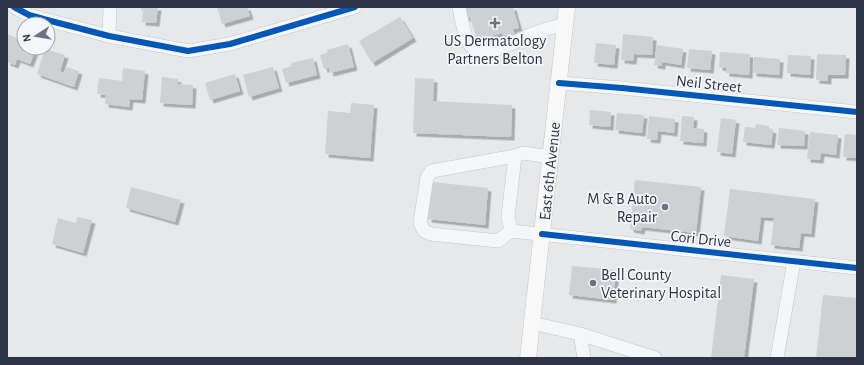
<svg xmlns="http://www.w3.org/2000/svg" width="864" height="365" viewBox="0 0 864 365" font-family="'Alegreya Sans',sans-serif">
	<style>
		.building { fill: #ced0d3; filter: url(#shadow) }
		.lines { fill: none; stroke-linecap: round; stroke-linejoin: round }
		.minor-casing { stroke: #c4c6c8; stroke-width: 14 }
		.major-casing { stroke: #c2c5c8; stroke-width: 17 }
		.minor { stroke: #f5f6f7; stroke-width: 13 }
		.major { stroke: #f8f8f8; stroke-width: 16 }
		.cycleway-casing { stroke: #f4f6f9; stroke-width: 8 }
		.cycleway { stroke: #0057b8; stroke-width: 6 }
		.poi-dot { fill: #6c737f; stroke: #f4f6f9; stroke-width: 1.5 }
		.labels { text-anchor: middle; stroke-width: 3.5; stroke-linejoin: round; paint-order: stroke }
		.poi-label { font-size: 16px; fill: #2b3445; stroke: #f4f6f9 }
		.street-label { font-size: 16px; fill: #2b3445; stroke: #f4f6f9 }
	</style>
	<defs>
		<filter id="shadow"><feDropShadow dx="3.5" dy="3.5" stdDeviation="0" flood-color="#0004"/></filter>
	</defs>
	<rect width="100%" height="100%" fill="#e6e8ea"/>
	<g class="building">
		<polygon points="141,7 158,7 156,23 142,22 143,10 141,10"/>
		<polygon points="217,7 247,7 250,16 222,24"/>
		<polygon points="463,7 513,7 519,28 513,29 515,36 505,40 502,33 477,40 470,17 466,18"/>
		<polygon points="400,17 413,38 372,63 359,41"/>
		<polygon points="7,34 24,41 24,48 36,48 30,64 17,59 15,65 7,62"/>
		<polygon points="623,34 653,37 652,55 634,54 633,61 621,60"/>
		<polygon points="596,43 616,45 614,65 594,63"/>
		<polygon points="348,44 354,67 330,73 329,68 324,69 320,55 327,53 327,50"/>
		<polygon points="657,45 683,49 681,65 662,62 662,66 654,65"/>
		<polygon points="45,49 65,55 60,71 64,73 66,67 79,71 74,87 37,74"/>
		<polygon points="689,49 712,51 710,70 687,68"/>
		<polygon points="720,52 750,54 749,75 726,73 726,68 719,67"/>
		<polygon points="817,54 846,55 845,75 828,75 828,81 816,80"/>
		<polygon points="788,55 811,56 810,75 787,73"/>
		<polygon points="754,57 780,59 779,75 753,73"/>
		<polygon points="313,58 317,75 286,83 282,69 292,66 291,63"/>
		<polygon points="273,67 279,88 249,97 243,75"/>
		<polygon points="123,68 145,71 142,100 130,99 129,107 105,104 106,95 97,94 99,78 122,81"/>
		<polygon points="235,74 240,91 210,100 205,83"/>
		<polygon points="162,77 178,79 177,84 193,85 192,105 160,103"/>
		<polygon points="415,78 434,79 433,101 512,105 511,137 413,133"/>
		<polygon points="351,103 374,105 370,158 325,154 328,111 350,113"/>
		<polygon points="590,110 611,112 610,127 589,125"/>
		<polygon points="617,113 644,115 642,133 615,130"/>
		<polygon points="649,116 675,119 674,133 658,131 657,140 647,139"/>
		<polygon points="682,116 694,117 693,128 704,129 703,143 680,141"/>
		<polygon points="721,118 736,120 732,154 717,152"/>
		<polygon points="756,124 769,126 769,129 773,130 771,145 743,142 745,127 755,128"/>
		<polygon points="779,128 805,131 804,146 777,145"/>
		<polygon points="810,132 838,135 836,155 821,153 820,160 807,159"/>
		<polygon points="845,134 857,135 857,158 843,157"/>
		<polygon points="635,180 701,187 696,233 642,227 641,231 630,229"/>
		<polygon points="432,182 488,188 485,225 428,219"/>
		<polygon points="131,187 181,200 175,222 126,208"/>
		<polygon points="730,189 815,199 811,234 801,233 799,248 771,245 774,218 761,217 758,241 724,236"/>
		<polygon points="77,217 92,220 83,253 52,244 58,218 76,223"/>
		<polygon points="572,266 616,270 613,300 569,295"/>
		<polygon points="721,275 754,279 744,358 711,358"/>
		<polygon points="823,295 857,298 857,358 816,358"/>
	</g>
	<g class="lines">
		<defs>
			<g id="minor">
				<polyline points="14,7 29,15 47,20 109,36 188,51 230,44 355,7"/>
				<path d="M459,7C461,16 464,38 470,45C483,61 516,41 530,35C541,30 553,27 565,24"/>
				<polyline points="109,36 110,7"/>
				<polyline points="559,83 622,88 857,112"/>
				<polyline points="551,157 523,153 515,156 432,171 427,177 420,223 424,231 431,234 498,241 511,231 857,268"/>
				<polyline points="511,231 508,216 515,156"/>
				<polyline points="532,323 580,334 584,358"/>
				<polyline points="580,334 655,358"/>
				<polyline points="777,358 794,261"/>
			</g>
			<polyline id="major" points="528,358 567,7"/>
		</defs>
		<use href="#minor" class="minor-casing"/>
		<use href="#major" class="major-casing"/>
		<use href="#minor" class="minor"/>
		<use href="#major" class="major"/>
		<defs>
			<g id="cycleway">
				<polyline points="14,7 29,15 47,20 109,36 188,51 230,44 355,7"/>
				<polyline points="559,83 622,88 857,112"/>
				<polyline points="542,234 857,268"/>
			</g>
		</defs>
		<use href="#cycleway" class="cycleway-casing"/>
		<use href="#cycleway" class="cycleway"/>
	</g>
	<g class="poi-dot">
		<path d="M493 17h4v4h4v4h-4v4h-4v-4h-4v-4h4z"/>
		<circle cx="665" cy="207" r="4"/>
		<circle cx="593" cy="283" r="4"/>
	</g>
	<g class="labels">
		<g class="poi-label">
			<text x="495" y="46">US Dermatology<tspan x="495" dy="18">Partners Belton</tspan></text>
			<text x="657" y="204" text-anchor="end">M &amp; B Auto<tspan x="657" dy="18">Repair</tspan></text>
			<text x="601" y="280" text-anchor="start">Bell County<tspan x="601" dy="18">Veterinary Hospital</tspan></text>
		</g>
		<g class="street-label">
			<text transform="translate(709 83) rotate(6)" y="6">Neil Street</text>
			<text transform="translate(549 171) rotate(-84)" y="6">East 6th Avenue</text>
			<text transform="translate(701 238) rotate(6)" y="6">Cori Drive</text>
		</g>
	</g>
	<rect width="864" height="365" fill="none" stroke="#2b3445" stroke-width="16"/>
	<g transform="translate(36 36) rotate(258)"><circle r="19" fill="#f4f6f9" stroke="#a4a8b1"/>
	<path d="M0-3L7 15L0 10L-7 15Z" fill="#6c737f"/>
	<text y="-6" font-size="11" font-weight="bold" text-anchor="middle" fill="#2b3445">N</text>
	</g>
</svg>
